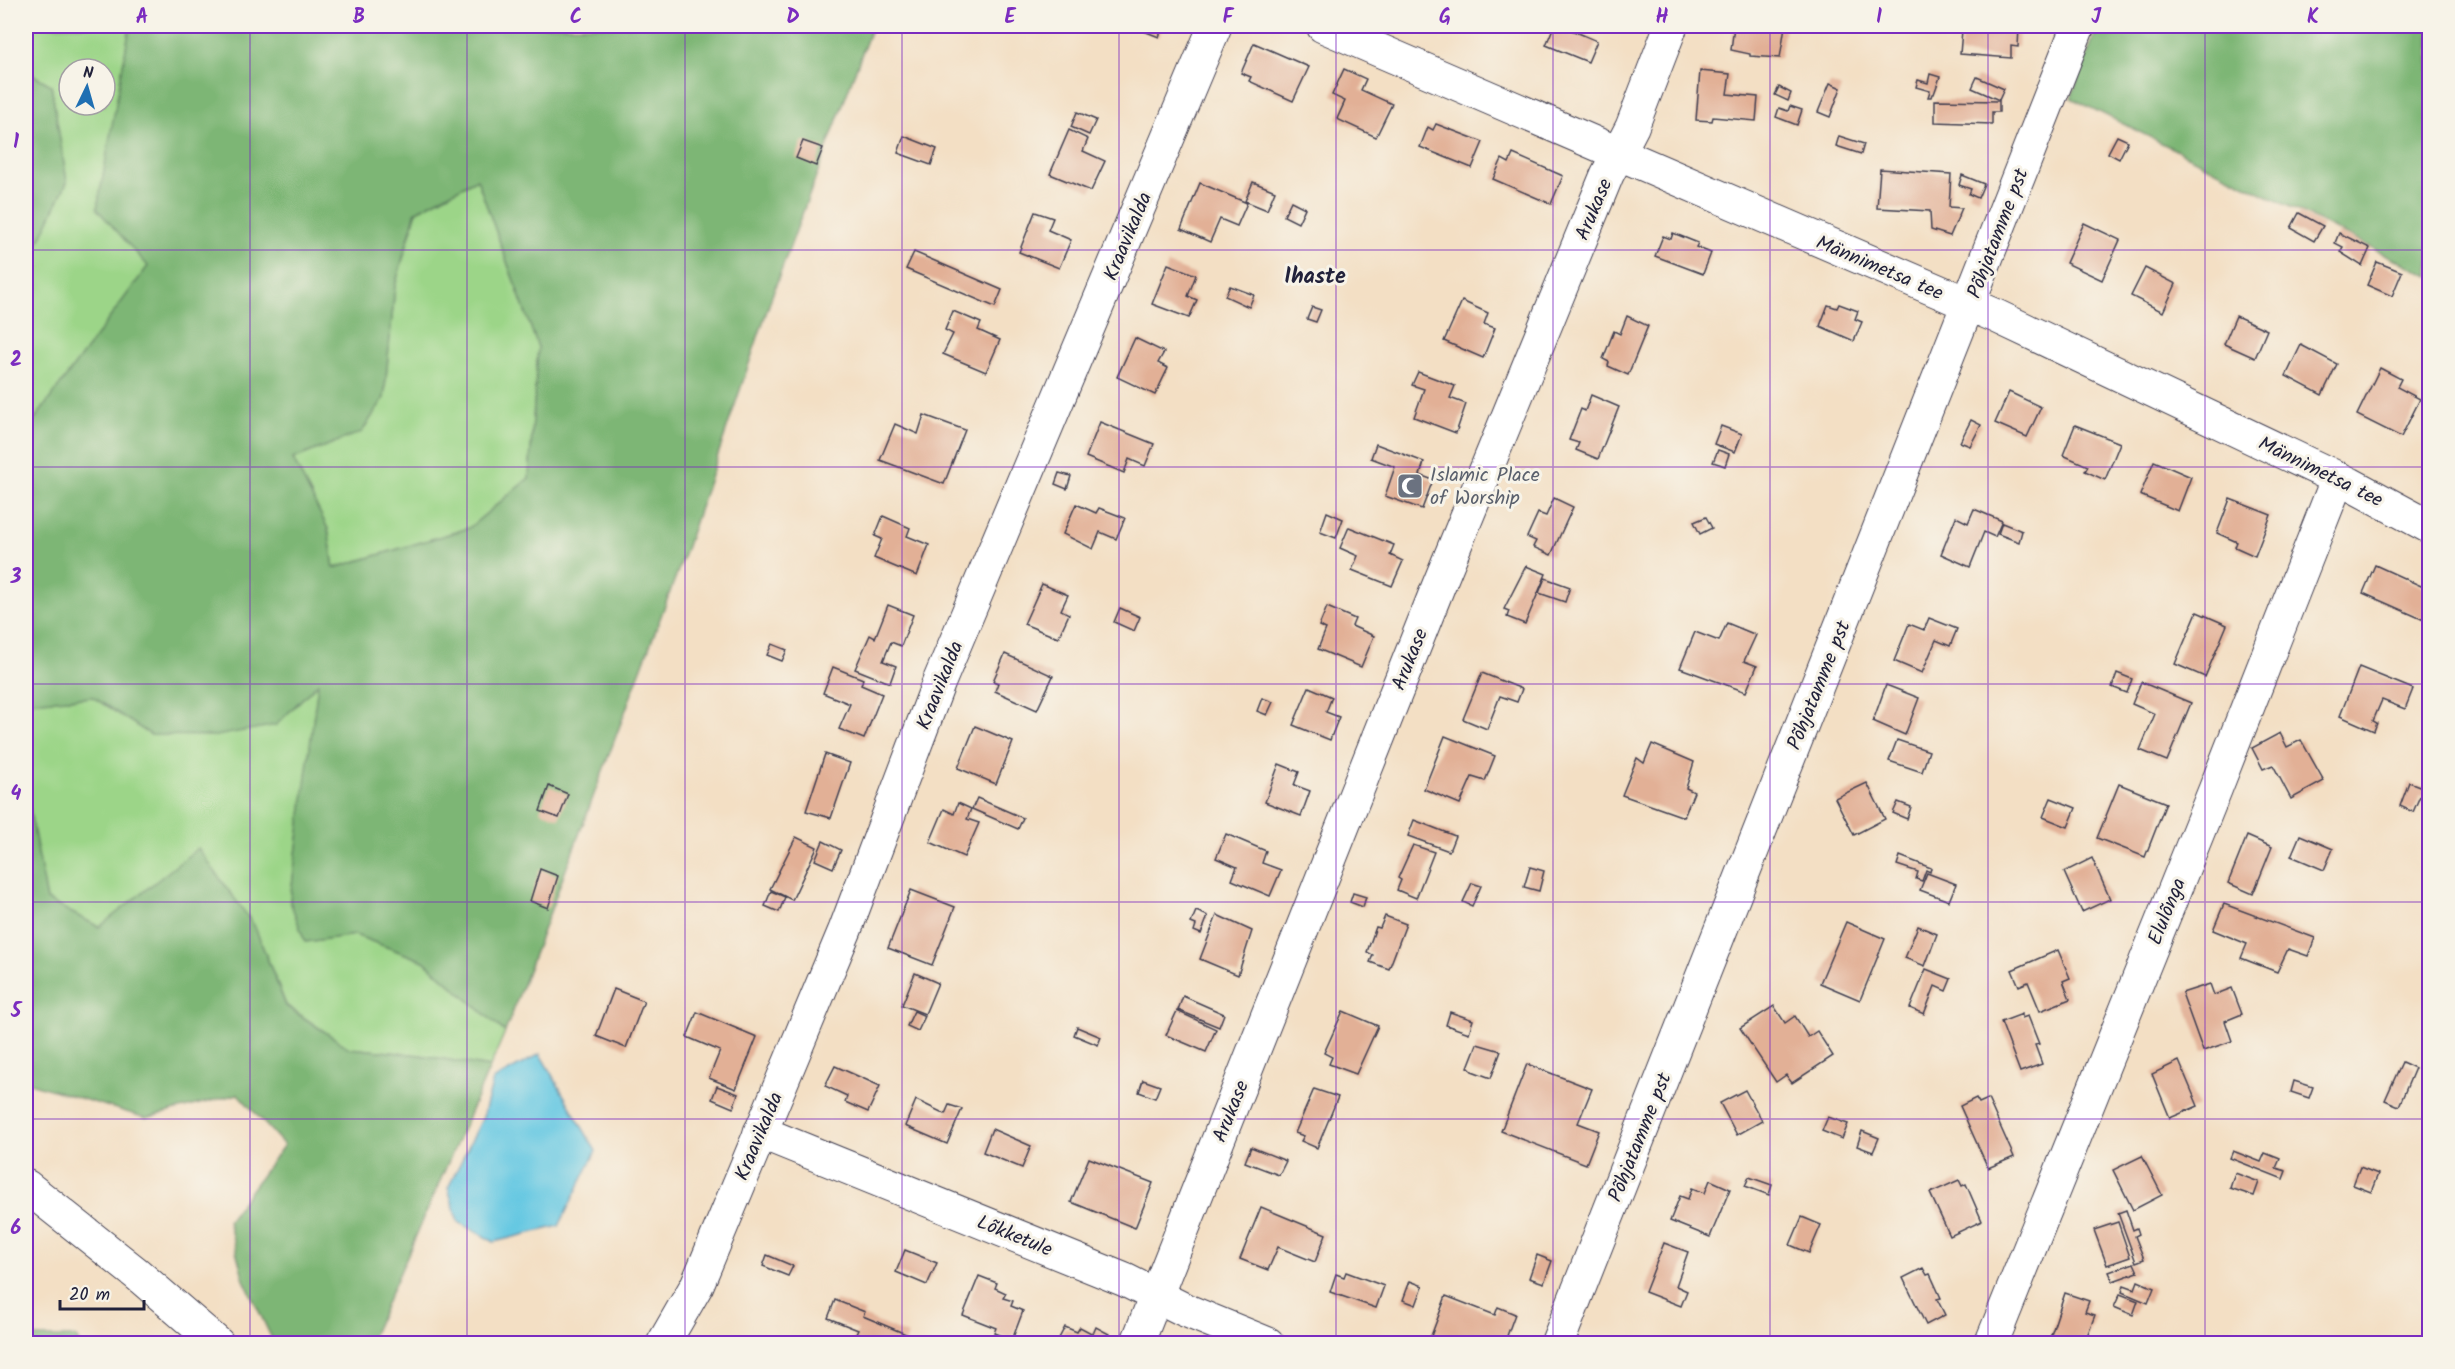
<svg xmlns="http://www.w3.org/2000/svg" width="2455" height="1369" viewBox="0 0 2455 1369" font-family="Kalam,sans-serif">
	<style>
		.green { fill: #9cd588; stroke: #5f7c62; stroke-width: 1.5; fill-rule: evenodd }
		.forest { fill: #7db674; stroke: #506c58; stroke-width: 1.5; fill-rule: evenodd }
		.water { fill: #64c7e2; stroke: #43748e; stroke-width: 1.5 }
		.building { fill: #e2b096 }
		.lines { fill: none; stroke-linecap: round; stroke-linejoin: round }
		.minor-casing { stroke: #413e50; stroke-width: 35 }
		.minor { stroke: #fff; stroke-width: 33 }
		.grid { fill: none; stroke: #7b2cbf; stroke-width: 1.5; stroke-opacity: 0.55 }
		.labels { text-anchor: middle; stroke-width: 6; stroke-linejoin: round; paint-order: stroke }
		.street-label { font-size: 20px; fill: #22223b; stroke: #f7f3e8 }
		.worship-label { font-size: 20px; fill: #5b616d; stroke: #f7f3e8; text-anchor: start }
		.quarter-label { font-size: 22px; font-weight: bold; fill: #22223b; stroke: #f7f3e8 }
		.neatline { fill: none; stroke: #7b2cbf; stroke-width: 2 }
		.grid-label { font-size: 20px; text-anchor: middle; font-weight: bold; fill: #7b2cbf }
	</style>
	<rect width="100%" height="100%" fill="#f7f3e8"/>
	<filter id="ink" filterUnits="userSpaceOnUse"><feTurbulence type="fractalNoise" baseFrequency=".0167" numOctaves="2"/><feDisplacementMap in="SourceGraphic" scale="12" xChannelSelector="R" yChannelSelector="G"/><feConvolveMatrix kernelMatrix="1 2 1 2 8 2 1 2 1" color-interpolation-filters="sRGB"/></filter>
	<filter id="wash" filterUnits="userSpaceOnUse"><feTurbulence type="fractalNoise" baseFrequency=".008" numOctaves="4" result="noise"/><feDisplacementMap in="SourceGraphic" scale="24" xChannelSelector="R" yChannelSelector="G"/><feGaussianBlur stdDeviation="1.35" result="paint"/><feColorMatrix in="noise" values="0 0 0 0 0 0 0 0 0 0 0 0 0 0 0 0 0 1.4 0 .05"/><feComposite in="paint" operator="in"/></filter>
	<g filter="url(#wash)">
		<rect width="100%" height="100%" fill="#f3dfc4"/>
		<g class="green">
			<path d="M26,26H130L98,209L149,266L26,431V269L67,182L51,85L26,71ZM69,69H105V105H69Z"/>
			<polygon points="477,179 538,347 529,478 469,528 334,568 328,529 293,459 362,431 384,398 395,286 417,211"/>
			<polygon points="319,682 290,901 306,942 355,935 424,961 505,1032 490,1067 420,1055 349,1048 286,1005 254,925 99,927 47,900 26,791 26,702 93,697 151,735 276,725"/>
		</g>
		<g class="forest">
			<path d="M130,26H872L774,290L685,552L505,1032L424,961L355,935L305,942L290,901L318,683L276,725L216,736L151,735L93,697L26,702V431L148,266L97,209ZM477,179L538,347L529,478L469,528L334,568L328,529L293,459L362,432L384,398L395,286L416,211Z"/>
			<polygon points="2098,26 2429,26 2429,276 2071,98"/>
			<polygon points="26,71 51,85 67,182 26,269"/>
			<polygon points="26,791 47,900 99,927 198,848 254,925 286,1006 349,1048 420,1055 490,1067 369,1343 274,1343 244,1280 228,1221 284,1145 238,1094 146,1118 26,1082"/>
			<polygon points="26,1337 76,1337 79,1343 26,1343"/>
		</g>
		<polygon class="water" points="540,1054 596,1151 559,1226 494,1242 458,1222 448,1188 483,1117 493,1080"/>
		<g id="blocks">
			<g class="building">
				<polygon points="1131,26 1163,26 1159,37"/>
				<polygon points="1554,26 1562,26 1597,41 1588,62 1546,45"/>
				<polygon points="1734,26 1785,26 1780,58 1750,56 1750,54 1731,50"/>
				<polygon points="1998,26 2019,27 2018,47 2011,46 2011,58 1960,54 1962,30 1997,32"/>
				<polygon points="1254,43 1309,67 1293,101 1249,81 1251,77 1241,73"/>
				<polygon points="1344,69 1366,79 1361,90 1392,104 1376,137 1337,119 1345,101 1332,95"/>
				<polygon points="1700,71 1730,74 1727,94 1758,97 1756,121 1713,117 1712,121 1696,120"/>
				<polygon points="1930,74 1940,77 1934,94 1932,94 1931,97 1928,97 1930,91 1916,87 1918,80 1928,83"/>
				<polygon points="1977,77 2004,89 1999,100 1972,88"/>
				<polygon points="1830,83 1841,88 1830,117 1818,112"/>
				<polygon points="1779,87 1791,93 1788,101 1775,95"/>
				<polygon points="1935,100 1999,101 1999,112 1992,112 1992,124 1935,122"/>
				<polygon points="1790,106 1802,110 1797,125 1776,117 1779,108 1788,111"/>
				<polygon points="1077,112 1096,120 1089,135 1071,127"/>
				<polygon points="1436,124 1483,142 1472,168 1420,147 1428,127 1433,130"/>
				<polygon points="1069,130 1088,139 1083,151 1105,161 1091,191 1050,174"/>
				<polygon points="904,136 937,149 931,165 898,153"/>
				<polygon points="1839,136 1864,144 1861,154 1836,146"/>
				<polygon points="2117,136 2128,141 2119,159 2108,153"/>
				<polygon points="803,141 823,148 816,166 796,158"/>
				<polygon points="1513,154 1563,176 1551,204 1493,179 1502,159 1509,163"/>
				<polygon points="1880,169 1951,174 1949,207 1962,208 1950,236 1931,230 1930,211 1877,208"/>
				<polygon points="1962,175 1984,184 1978,198 1969,194 1971,189 1959,185"/>
				<polygon points="1253,182 1275,191 1267,210 1245,201"/>
				<polygon points="1200,183 1247,203 1237,226 1220,219 1210,242 1181,229"/>
				<polygon points="1291,201 1305,208 1298,223 1284,216"/>
				<polygon points="1035,212 1053,218 1048,230 1071,240 1059,268 1019,252"/>
				<polygon points="2299,213 2323,226 2314,241 2291,228"/>
				<polygon points="2084,223 2120,240 2102,280 2066,263"/>
				<polygon points="1673,233 1698,243 1696,247 1711,253 1703,274 1655,256 1663,236 1671,239"/>
				<polygon points="2339,233 2370,248 2362,266 2340,252 2343,247 2335,243"/>
				<polygon points="914,252 1002,290 995,307 906,269"/>
				<polygon points="2377,262 2402,272 2392,296 2367,285"/>
				<polygon points="1168,264 1196,275 1188,296 1197,300 1189,318 1152,304"/>
				<polygon points="2145,268 2176,284 2163,312 2131,296"/>
				<polygon points="1230,286 1254,295 1249,307 1225,296"/>
				<polygon points="1462,301 1488,313 1484,324 1495,328 1483,358 1444,341"/>
				<polygon points="1839,304 1858,311 1855,319 1862,322 1854,341 1820,326 1828,305 1837,308"/>
				<polygon points="1312,307 1321,310 1316,322 1307,319"/>
				<polygon points="953,311 981,323 978,330 1000,340 986,372 943,354 953,334 945,330"/>
				<polygon points="1627,316 1648,326 1628,375 1608,366 1609,362 1603,359 1614,331 1620,334"/>
				<polygon points="2236,316 2267,330 2255,358 2224,344"/>
				<polygon points="1135,338 1164,352 1158,363 1168,368 1155,395 1117,377"/>
				<polygon points="2301,345 2337,364 2322,395 2286,376"/>
				<polygon points="2380,368 2401,379 2397,387 2420,399 2401,437 2357,415"/>
				<polygon points="1418,372 1455,386 1450,398 1466,404 1456,433 1414,417 1424,389 1412,385"/>
				<polygon points="2009,392 2041,407 2027,437 1995,423"/>
				<polygon points="1591,395 1619,407 1598,459 1576,450 1579,443 1569,440 1581,409 1585,411"/>
				<polygon points="924,415 965,430 944,484 880,460 895,424 918,434"/>
				<polygon points="1971,420 1981,425 1970,446 1960,442"/>
				<polygon points="1100,422 1154,444 1145,466 1129,459 1124,473 1086,457"/>
				<polygon points="2075,425 2120,443 2105,480 2085,471 2088,466 2063,455"/>
				<polygon points="1721,426 1742,434 1735,452 1714,444"/>
				<polygon points="1376,444 1424,462 1420,475 1433,480 1422,509 1385,496 1395,467 1371,458"/>
				<polygon points="1718,450 1729,454 1725,466 1713,462"/>
				<polygon points="2154,461 2191,477 2178,511 2140,495"/>
				<polygon points="1059,473 1071,476 1067,489 1055,484"/>
				<polygon points="1554,498 1573,507 1551,555 1533,547 1536,541 1527,537 1538,513 1546,516"/>
				<polygon points="2230,499 2271,515 2255,556 2235,547 2237,542 2217,533"/>
				<polygon points="1076,504 1096,513 1099,508 1125,518 1116,539 1100,532 1093,549 1063,534"/>
				<polygon points="1974,509 2002,521 1995,537 1984,532 1970,567 1941,554 1956,517 1968,523"/>
				<polygon points="1327,512 1343,519 1336,538 1320,532"/>
				<polygon points="883,516 910,528 907,536 929,545 917,576 874,558 882,539 875,536"/>
				<polygon points="1706,517 1712,528 1700,534 1694,522"/>
				<polygon points="2002,523 2022,531 2019,542 1998,534"/>
				<polygon points="1349,527 1394,545 1390,555 1403,561 1392,586 1352,570 1358,556 1340,548"/>
				<polygon points="2375,565 2430,590 2430,609 2424,620 2363,593"/>
				<polygon points="1526,566 1546,574 1525,624 1507,617 1509,611 1504,609"/>
				<polygon points="1545,578 1570,587 1565,602 1539,593"/>
				<polygon points="1042,584 1068,595 1061,610 1069,614 1058,638 1024,624"/>
				<polygon points="888,605 913,615 901,646 891,642 883,661 896,666 890,683 855,669 870,635 875,638"/>
				<polygon points="1327,607 1355,619 1352,626 1374,636 1361,667 1318,649 1326,629 1319,626"/>
				<polygon points="1120,608 1140,617 1134,631 1114,622"/>
				<polygon points="2197,612 2227,625 2205,677 2175,664"/>
				<polygon points="1929,618 1957,629 1950,646 1936,640 1922,673 1894,661 1909,624 1924,630"/>
				<polygon points="1727,623 1756,635 1744,661 1757,666 1746,692 1680,668 1695,632 1719,641"/>
				<polygon points="772,644 787,650 782,661 767,655"/>
				<polygon points="1005,654 1053,676 1037,710 995,691 998,683 993,681"/>
				<polygon points="833,667 863,679 861,685 882,694 864,739 839,729 850,704 823,693"/>
				<polygon points="2359,667 2413,689 2405,709 2382,700 2373,721 2377,723 2374,731 2340,716"/>
				<polygon points="1482,673 1522,689 1517,702 1500,696 1487,729 1463,719"/>
				<polygon points="2117,673 2132,679 2127,693 2112,687"/>
				<polygon points="2141,682 2191,703 2167,761 2140,750 2155,714 2132,704"/>
				<polygon points="1886,685 1919,698 1905,735 1873,721"/>
				<polygon points="1309,687 1332,697 1326,712 1339,717 1330,740 1293,725"/>
				<polygon points="1262,698 1273,702 1267,715 1257,711"/>
				<polygon points="975,726 1013,742 996,784 958,768"/>
				<polygon points="2280,733 2287,747 2301,740 2324,781 2291,799 2273,765 2263,769 2252,748"/>
				<polygon points="1445,736 1495,756 1485,781 1472,777 1460,804 1424,789"/>
				<polygon points="1897,740 1929,751 1922,772 1889,761"/>
				<polygon points="1652,744 1694,762 1686,788 1694,792 1684,817 1622,795 1637,758 1644,763"/>
				<polygon points="825,754 850,763 831,818 806,811"/>
				<polygon points="1279,764 1299,772 1294,785 1310,791 1301,816 1265,802"/>
				<polygon points="2409,782 2430,790 2427,799 2420,796 2413,812 2400,806"/>
				<polygon points="1867,783 1885,819 1854,835 1835,798"/>
				<polygon points="2119,784 2166,803 2145,857 2097,838"/>
				<polygon points="549,786 568,794 559,818 540,811"/>
				<polygon points="977,798 1023,818 1018,829 972,809"/>
				<polygon points="2051,798 2076,808 2068,827 2043,817"/>
				<polygon points="1898,802 1911,807 1907,819 1893,813"/>
				<polygon points="958,803 971,809 967,819 979,823 964,857 930,842 944,809 954,814"/>
				<polygon points="1414,820 1455,836 1449,851 1408,836"/>
				<polygon points="1226,834 1266,851 1262,863 1281,870 1270,896 1232,880 1237,867 1216,858"/>
				<polygon points="2300,835 2333,849 2324,870 2291,856"/>
				<polygon points="2247,836 2272,847 2253,894 2228,883"/>
				<polygon points="796,837 817,847 792,900 770,889"/>
				<polygon points="823,841 841,850 833,868 815,860"/>
				<polygon points="1413,845 1434,852 1416,898 1397,890 1401,880 1398,878"/>
				<polygon points="1900,856 1931,868 1930,872 1926,870 1922,881 1916,879 1918,872 1897,865"/>
				<polygon points="2092,858 2110,899 2082,912 2064,872"/>
				<polygon points="1530,867 1544,871 1539,891 1524,887"/>
				<polygon points="540,869 558,876 548,908 530,901"/>
				<polygon points="1927,873 1956,884 1949,901 1920,890"/>
				<polygon points="1472,883 1481,886 1472,906 1463,902"/>
				<polygon points="911,890 955,907 932,965 888,948"/>
				<polygon points="771,891 785,897 779,912 765,906"/>
				<polygon points="1353,893 1366,897 1363,907 1350,902"/>
				<polygon points="2224,904 2315,938 2308,956 2288,949 2277,972 2241,958 2247,944 2213,930"/>
				<polygon points="1196,911 1208,916 1201,934 1194,931 1196,925 1191,923"/>
				<polygon points="1217,915 1252,931 1238,975 1200,959"/>
				<polygon points="1385,916 1406,924 1389,969 1370,962 1373,955 1367,952 1376,927 1380,928"/>
				<polygon points="1846,922 1885,939 1860,1000 1820,983"/>
				<polygon points="1918,926 1937,934 1925,966 1905,958"/>
				<polygon points="2058,950 2070,978 2063,981 2070,999 2040,1011 2028,982 2019,986 2012,970"/>
				<polygon points="1926,969 1951,979 1946,991 1935,986 1924,1014 1910,1008"/>
				<polygon points="915,973 938,983 925,1014 902,1005"/>
				<polygon points="2210,984 2214,995 2232,988 2242,1014 2225,1021 2232,1041 2203,1051 2182,993"/>
				<polygon points="614,989 644,1001 626,1048 596,1036"/>
				<polygon points="1183,996 1224,1014 1219,1027 1178,1010"/>
				<polygon points="1774,1006 1785,1023 1795,1016 1808,1037 1817,1031 1833,1056 1792,1083 1786,1075 1776,1082 1740,1028"/>
				<polygon points="914,1011 925,1016 918,1031 907,1026"/>
				<polygon points="1177,1011 1216,1029 1206,1052 1166,1035"/>
				<polygon points="1343,1011 1378,1026 1356,1074 1329,1064 1332,1057 1324,1053"/>
				<polygon points="697,1012 757,1037 736,1089 709,1078 720,1051 687,1037"/>
				<polygon points="1450,1012 1473,1020 1469,1033 1446,1025"/>
				<polygon points="2022,1014 2022,1018 2028,1016 2039,1044 2035,1045 2042,1064 2020,1072 2001,1022"/>
				<polygon points="1077,1027 1101,1037 1098,1045 1074,1035"/>
				<polygon points="1477,1044 1501,1051 1491,1078 1472,1071 1468,1067"/>
				<polygon points="2179,1061 2198,1106 2170,1118 2152,1074"/>
				<polygon points="2402,1062 2415,1068 2399,1106 2385,1100"/>
				<polygon points="1527,1064 1592,1089 1578,1123 1599,1131 1586,1164 1501,1131"/>
				<polygon points="835,1066 880,1086 868,1112 845,1102 847,1096 825,1086"/>
				<polygon points="1143,1080 1160,1086 1155,1098 1139,1092"/>
				<polygon points="2294,1081 2313,1087 2309,1098 2291,1092"/>
				<polygon points="717,1086 738,1094 733,1108 712,1099"/>
				<polygon points="1314,1089 1338,1097 1317,1148 1301,1141 1304,1136 1295,1133"/>
				<polygon points="1745,1090 1762,1121 1737,1135 1720,1103"/>
				<polygon points="1976,1098 1979,1103 1988,1099 2014,1157 1988,1168 1960,1106"/>
				<polygon points="916,1100 945,1114 949,1105 962,1109 947,1144 905,1126"/>
				<polygon points="1828,1117 1848,1124 1842,1139 1822,1131"/>
				<polygon points="992,1129 1031,1146 1022,1168 983,1152"/>
				<polygon points="1862,1131 1879,1138 1873,1152 1857,1146"/>
				<polygon points="1251,1147 1286,1161 1279,1175 1245,1162"/>
				<polygon points="2233,1151 2261,1162 2265,1153 2280,1159 2276,1168 2286,1171 2283,1179 2230,1158"/>
				<polygon points="2142,1156 2162,1195 2133,1210 2113,1170"/>
				<polygon points="1089,1158 1153,1183 1135,1228 1071,1202"/>
				<polygon points="2360,1167 2378,1174 2371,1192 2353,1185"/>
				<polygon points="2235,1173 2259,1182 2254,1196 2230,1188"/>
				<polygon points="1749,1177 1772,1185 1769,1195 1745,1186"/>
				<polygon points="1710,1180 1730,1189 1710,1237 1670,1221 1680,1196 1688,1199 1692,1188 1705,1193"/>
				<polygon points="1959,1180 1962,1186 1966,1184 1982,1221 1950,1236 1930,1193"/>
				<polygon points="1261,1207 1326,1234 1315,1262 1278,1247 1268,1270 1240,1259"/>
				<polygon points="2126,1210 2133,1230 2137,1228 2139,1234 2135,1236 2144,1259 2136,1262 2118,1213"/>
				<polygon points="1802,1217 1821,1225 1809,1253 1790,1245"/>
				<polygon points="2118,1222 2130,1257 2107,1265 2094,1230"/>
				<polygon points="1664,1243 1688,1252 1676,1286 1687,1291 1681,1306 1645,1292"/>
				<polygon points="905,1250 937,1263 927,1285 896,1272"/>
				<polygon points="767,1255 793,1266 788,1276 763,1266"/>
				<polygon points="1537,1255 1552,1261 1544,1283 1529,1278"/>
				<polygon points="2134,1263 2138,1272 2113,1281 2109,1272"/>
				<polygon points="1923,1268 1927,1275 1930,1274 1941,1298 1937,1299 1945,1315 1926,1325 1903,1278"/>
				<polygon points="1346,1272 1384,1286 1376,1308 1330,1292 1336,1274 1344,1277"/>
				<polygon points="979,1276 997,1283 995,1288 1006,1293 1003,1298 1013,1301 1011,1306 1023,1311 1012,1340 994,1333 996,1328 963,1315"/>
				<polygon points="1410,1281 1423,1286 1416,1305 1403,1300"/>
				<polygon points="2138,1281 2154,1288 2148,1303 2122,1292 2124,1285 2135,1289"/>
				<polygon points="2065,1293 2089,1301 2085,1312 2095,1315 2084,1344 2048,1344"/>
				<polygon points="2120,1294 2138,1301 2133,1315 2114,1307"/>
				<polygon points="1446,1296 1495,1315 1498,1307 1515,1314 1504,1344 1450,1344 1431,1336"/>
				<polygon points="835,1300 865,1312 863,1316 908,1335 905,1344 851,1344 858,1330 828,1318"/>
				<polygon points="1065,1327 1077,1332 1080,1327 1093,1334 1096,1327 1109,1334 1104,1344 1056,1344"/>
			</g>
		</g>
	</g>
	<g filter="url(#ink)">
		<use href="#blocks" fill-opacity="0" stroke="#413e50" stroke-width="1.5"/>
		<g class="lines">
			<defs>
				<g id="minor">
					<polyline points="1323,26 1996,316 2350,484 2430,527"/>
					<polyline points="760,1132 1125,1280 1185,1310 1268,1344"/>
					<polyline points="26,1186 137,1274 218,1344"/>
					<polyline points="663,1344 697,1285 845,930 939,682 1215,26"/>
					<polyline points="1137,1344 1438,587 1607,175 1632,127 1671,26"/>
					<polyline points="1557,1344 2078,26"/>
					<polyline points="1991,1344 2215,790 2338,478"/>
				</g>
			</defs>
			<use href="#minor" class="minor-casing"/>
			<use href="#minor" class="minor"/>
		</g>
	</g>
	<path class="grid" d="M250,26V1344M467,26V1344M685,26V1344M902,26V1344M1119,26V1344M1336,26V1344M1553,26V1344M1770,26V1344M1988,26V1344M2205,26V1344M26,250H2430M26,467H2430M26,684H2430M26,902H2430M26,1119H2430"/>
	<defs>
		<symbol id="mosque-square" viewBox="-11 -11 22 22"><rect x="-9" y="-9" width="18" height="18" rx="4" fill="#6b7280" stroke="#f7f3e8"/><path d="M3.5-4.9A6 6 0 1 0 3.5 4.9A5 5 0 1 1 3.5-4.9Z" fill="#fff"/></symbol>
	</defs>
	<g fill-rule="evenodd">
		<use href="#mosque-square" x="1395" y="471" width="30" height="30"/>
	</g>
	<g class="labels">
		<g class="street-label">
			<text transform="translate(1593 209) rotate(-67)" y="7">Arukase</text>
			<text transform="translate(1997 233) rotate(-69)" y="7">Põhjatamme pst</text>
			<text transform="translate(1127 236) rotate(-67)" y="7">Kraavikalda</text>
			<text transform="translate(1880 267) rotate(23)" y="7">Männimetsa tee</text>
			<text transform="translate(2321 471) rotate(26)" y="7">Männimetsa tee</text>
			<text transform="translate(1409 659) rotate(-68)" y="7">Arukase</text>
			<text transform="translate(939 685) rotate(-68)" y="7">Kraavikalda</text>
			<text transform="translate(1818 685) rotate(-68)" y="7">Põhjatamme pst</text>
			<text transform="translate(2166 911) rotate(-68)" y="7">Elulõnga</text>
			<text transform="translate(1230 1111) rotate(-68)" y="7">Arukase</text>
			<text transform="translate(758 1136) rotate(-67)" y="7">Kraavikalda</text>
			<text transform="translate(1639 1137) rotate(-68)" y="7">Põhjatamme pst</text>
			<text transform="translate(1015 1235) rotate(22)" y="7">Lõkketule</text>
		</g>
		<g class="worship-label">
			<text x="1430" y="481">Islamic Place<tspan x="1430" dy="23">of Worship</tspan></text>
		</g>
		<g class="quarter-label">
			<text x="1315" y="283">Ihaste</text>
		</g>
	</g>
	<rect width="2455" height="1369" fill="none" stroke="#f7f3e8" stroke-width="66"/>
	<g transform="translate(87 87) rotate(5)"><circle r="28" fill="#f7f3e8" stroke="#a29fa3" stroke-width="1.5"/>
	<path d="M0-4.5L10 22L0 15L-10 22Z" fill="#1f6fb2"/>
	<text y="-9" font-size="16" font-weight="bold" text-anchor="middle" fill="#22223b">N</text>
	</g>
	<path d="M60 1300v9h84v-9" fill="none" stroke="#22223b" stroke-width="3"/>
	<text x="69" y="1300" font-size="18" fill="#22223b" stroke="#f7f3e8" stroke-width="4.5" paint-order="stroke">20 m</text>
	<rect x="33" y="33" width="2389" height="1303" class="neatline"/>
	<g class="grid-label">
		<text x="142" y="23">A</text>
		<text x="359" y="23">B</text>
		<text x="576" y="23">C</text>
		<text x="793" y="23">D</text>
		<text x="1010" y="23">E</text>
		<text x="1228" y="23">F</text>
		<text x="1445" y="23">G</text>
		<text x="1662" y="23">H</text>
		<text x="1879" y="23">I</text>
		<text x="2096" y="23">J</text>
		<text x="2313" y="23">K</text>
		<text x="16" y="148">1</text>
		<text x="16" y="366">2</text>
		<text x="16" y="583">3</text>
		<text x="16" y="800">4</text>
		<text x="16" y="1017">5</text>
		<text x="16" y="1234">6</text>
	</g>
</svg>
